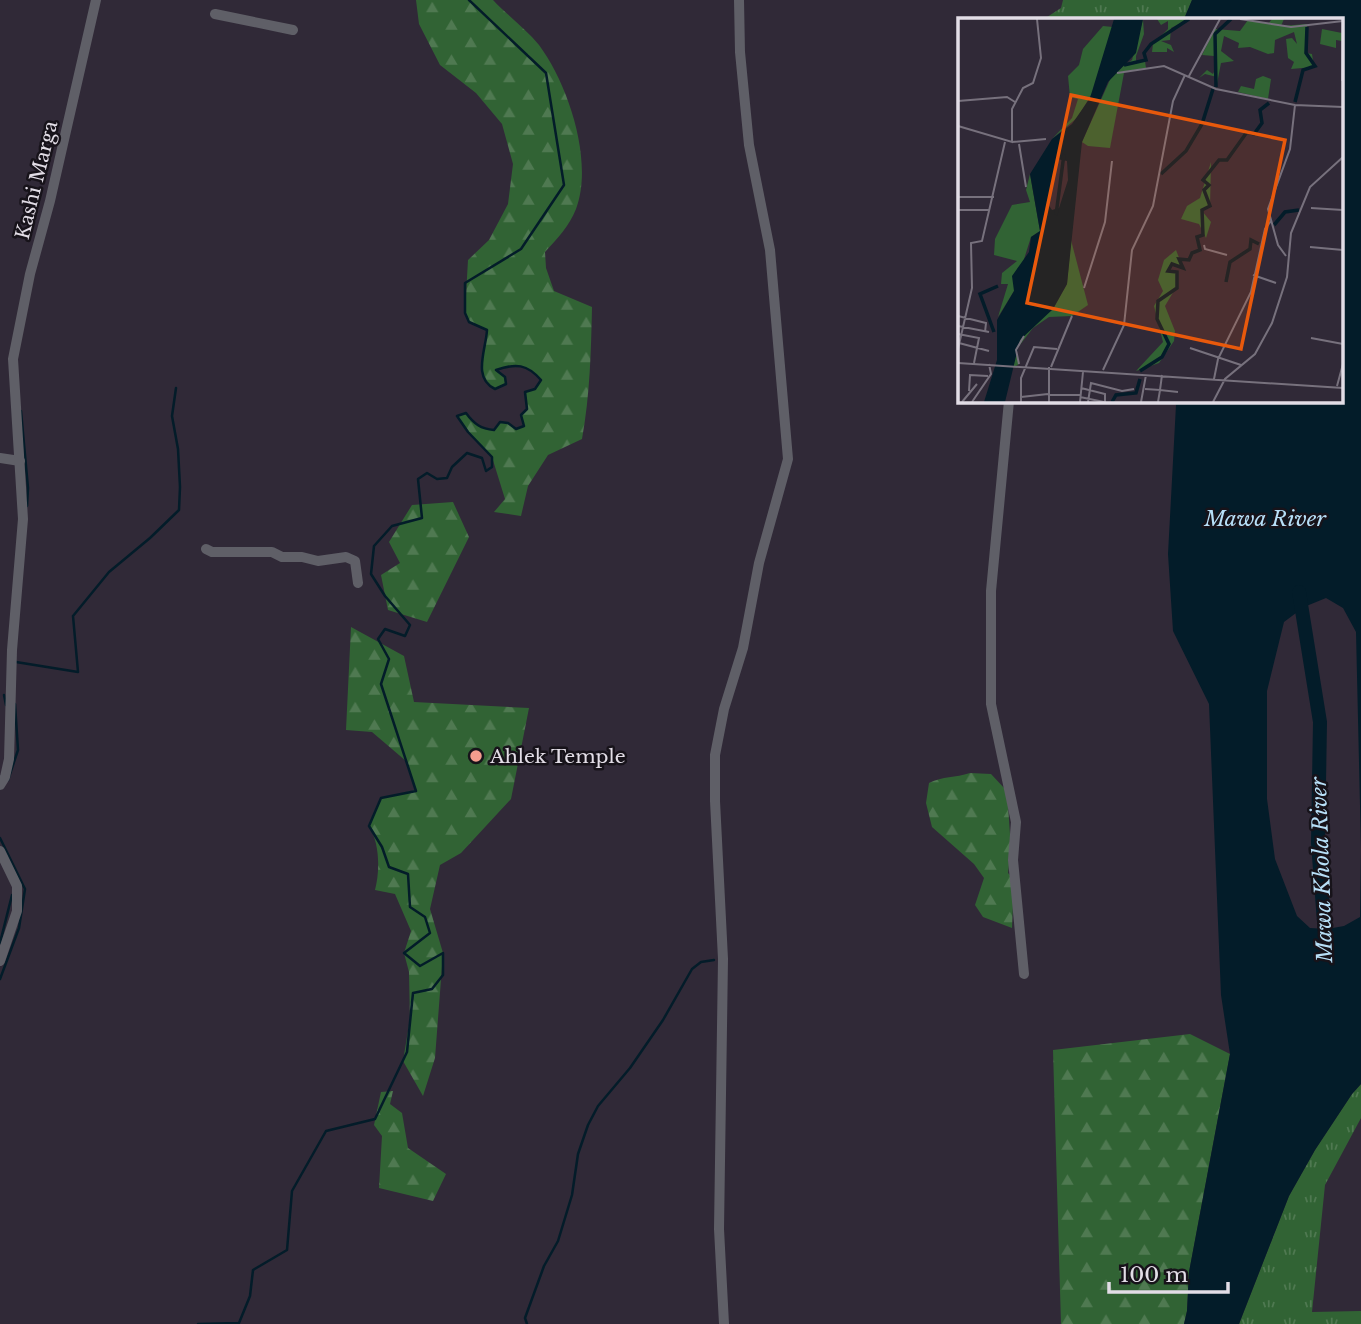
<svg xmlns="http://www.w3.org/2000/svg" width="1361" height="1324" viewBox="0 0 1361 1324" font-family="'Libre Baskerville',serif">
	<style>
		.grass { fill: url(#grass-tufts) }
		.forest { fill: url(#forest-firs) }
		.water { fill: #031c29; fill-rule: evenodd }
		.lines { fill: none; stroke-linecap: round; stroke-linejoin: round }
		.stream { stroke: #031c29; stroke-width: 2.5 }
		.river { stroke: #031c29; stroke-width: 14 }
		.minor { stroke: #5f5f67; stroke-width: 10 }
		.poi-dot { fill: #f59d8e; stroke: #17131a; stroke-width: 2.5 }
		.labels { text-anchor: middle; stroke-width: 5; stroke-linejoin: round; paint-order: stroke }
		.street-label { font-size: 19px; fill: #e2dde6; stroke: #17131a }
		.poi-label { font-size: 19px; fill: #e2dde6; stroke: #17131a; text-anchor: start }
		.water-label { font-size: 21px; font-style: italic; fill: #b7dff7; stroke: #17131a }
		.inset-river { fill: none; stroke: #031c29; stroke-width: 3.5 }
		.inset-road { fill: none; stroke: #77717d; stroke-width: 2 }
		.view { fill: #e8590c; fill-opacity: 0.15; stroke: #e8590c; stroke-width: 3.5 }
		.inset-edge { fill: none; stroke: #e2dde6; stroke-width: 3.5 }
	</style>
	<defs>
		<pattern id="grass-tufts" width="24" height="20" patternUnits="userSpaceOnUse" patternTransform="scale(1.75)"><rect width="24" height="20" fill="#316334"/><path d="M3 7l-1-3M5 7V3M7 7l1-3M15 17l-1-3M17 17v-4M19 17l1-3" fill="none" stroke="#4f7951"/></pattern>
		<pattern id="forest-firs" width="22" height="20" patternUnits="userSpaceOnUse" patternTransform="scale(1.75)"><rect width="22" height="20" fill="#316334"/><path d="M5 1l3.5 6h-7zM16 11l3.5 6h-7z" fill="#4f7951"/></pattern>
	</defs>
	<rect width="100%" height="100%" fill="#302937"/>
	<g class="grass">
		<polygon points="1063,0 1192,0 1184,19 1044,19 1061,8"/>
		<polygon points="1361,1084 1361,1118 1325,1185 1312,1312 1361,1311 1361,1324 1239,1324 1289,1196 1315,1150 1352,1094"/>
	</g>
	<g class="forest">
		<path d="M416,0H493C507,15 526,29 539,45C568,84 594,161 576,209C569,226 558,238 545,252L546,268L554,291L592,307C591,352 590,395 582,439L548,455L528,486L521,516L494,512L505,499L492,457L468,432L457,416L466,413C474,424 481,430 494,430L500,422L508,423L516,429L524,426L521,415L527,409L525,392L535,389L541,380C528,364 516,362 497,370L505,377L506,384L495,389C472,378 486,351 487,330L469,322L465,313L468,260L489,240L508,204L513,164L502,124L476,93L440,65L419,24Z"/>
		<polygon points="453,502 469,537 427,622 388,610 381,575 400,563 389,542 412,505"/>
		<path d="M351,627L404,656L414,702L529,708L511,799L461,853L440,865L430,909L443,953L435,1058L423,1096L403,1061L410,1019L409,972L404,953L411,931L395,894L375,890C380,871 380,844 369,826L381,798L416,790L406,761L372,732L346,730Z"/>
		<path d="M970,773L991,774L1005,789L1008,805L1011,849L1008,873L1014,879L1012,928L983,917L975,905L984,878L974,864L932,827L926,803L929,783C943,776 955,778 970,773Z"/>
		<polygon points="1190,1034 1230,1054 1189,1272 1187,1311 1184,1324 1061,1324 1053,1050"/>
		<polygon points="393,1091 390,1104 402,1113 408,1148 446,1174 433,1201 379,1188 382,1136 374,1125 381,1092"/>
	</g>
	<path class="water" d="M1192,0H1361V1084L1352,1094L1315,1150L1289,1196L1239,1324H1184L1187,1311L1189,1272L1230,1054L1221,995L1209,704L1173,631L1168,554L1176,405L1174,401H1342V19H1184ZM1326,598L1343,608L1356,632L1361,849L1360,917L1344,926L1327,929L1310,928L1297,916L1275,859L1267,799V691L1284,622L1304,607Z"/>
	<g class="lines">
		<g class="stream">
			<polyline points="21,411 28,488 27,506"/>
			<polyline points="16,662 78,672 73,616 109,572 150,538 179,510 180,487 178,449 172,416 176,388"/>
			<polyline points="4,695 6,705"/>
			<polyline points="8,780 18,750 15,704"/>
			<polyline points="0,838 25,889 19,928 0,979"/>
			<polyline points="0,943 12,895"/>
			<path d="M198,1324L239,1323L250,1296L253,1270L287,1250L292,1191L326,1131L375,1119L407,1052L413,993L432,989L443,975V953L420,966L404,953L430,933L425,917L410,907L408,874L389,867L382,847L369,826L381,798L416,791L381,684L389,659L378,639L385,629L405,636L410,625L385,596L371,574L374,546L392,526L422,518L418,479L427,473L437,479L447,478L452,467L467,453L482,458L486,471L492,467V457L468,432L457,416L466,413C474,424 481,429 494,430L500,422L508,423L516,429L524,426L521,415L527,409L525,392L535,389L541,380C527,364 516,363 496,370L505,377L506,384L495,389C472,378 486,350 487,330L469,322L465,313V283L521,249L564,185L546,73L469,0"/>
			<polyline points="527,1324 525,1318 544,1266 558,1241 572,1195 578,1154 588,1125 598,1106 630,1068 663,1020 692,969 701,962 714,960"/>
		</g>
		<polyline class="river" points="1299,592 1320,722 1318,843 1326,948"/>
		<g class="minor">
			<polyline points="215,14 293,30"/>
			<polyline points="1009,401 991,591 991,704 1016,822 1013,860 1024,974"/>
			<polyline points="0,458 20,461"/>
			<polyline points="206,549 212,552 272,552 282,557 302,557 318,561 346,557 355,561 358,583"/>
			<polyline points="0,785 5,777 9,759 12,650 23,519 13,359 30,274 50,201 96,0"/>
			<polyline points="0,851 17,886 17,911 0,961"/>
			<polyline points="724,1324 719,1229 723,959 715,801 715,755 724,709 743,648 759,563 788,459 770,250 749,145 740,52 739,0"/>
		</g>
	</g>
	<circle class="poi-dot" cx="476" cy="756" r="7"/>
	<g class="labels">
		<g class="street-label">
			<text transform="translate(36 180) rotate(-76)" y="7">Kashi Marga</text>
		</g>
		<g class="poi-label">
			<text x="490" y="763">Ahlek Temple</text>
		</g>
		<g class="water-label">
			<text x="1265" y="526">Mawa River</text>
			<text transform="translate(1322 870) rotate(-92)" y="7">Mawa Khola River</text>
		</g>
	</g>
	<g transform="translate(958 18)">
		<rect width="385" height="385" fill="#302937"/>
		<path d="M185,1L186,16L178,38V43H187L188,50L155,55L174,42ZM199,1H231L213,10L212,22L203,23L213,27L216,34L209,30V34H194L195,26L210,11V3L203,7ZM314,1H326L323,8L349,6L348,35L354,36L356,49L333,51L336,44L330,40L328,21L334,20L339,26L336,14L317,22L316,35L310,36L292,29L280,30L281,25L266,18L263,33L276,43L263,45L258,71L259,59L247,56L241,60L249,52L255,56L258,50L256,38L244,37L257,11L282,13L290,2L310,6ZM145,8L155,9L139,67L120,99L94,121L114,100L120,81L112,79L110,58L121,47L125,31ZM364,11L384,15V23L378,22V30L362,26ZM72,156L82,213L73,219L56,273L40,299L50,266H43L44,255L59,243L36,237L37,221L54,187L72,184L68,172ZM113,222L130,287L114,298L91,299L75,310L58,332L61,346L55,350L58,332L62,322L68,313L95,291L109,266Z" fill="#316334"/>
		<path d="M155,55H166L152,130L130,128L124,124ZM305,58L313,61L310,81L280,74L283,68L296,71L298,61ZM253,144L252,188L244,193L253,204L248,220L241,206L223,201L229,188L242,180ZM218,232L225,250L215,246L210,252L219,254L220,266L207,288L217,313L216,323L201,345L178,353L205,324L196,288L205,273L200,262L206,242Z" fill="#316334"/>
		<path d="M156,1H185L178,35L150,64L124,124L109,266L95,291L62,322L47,384H26L39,342V302L56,273L54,258L71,234L73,219L82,213L72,156L94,121L114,106L132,80ZM99,141L109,143L110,162L101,190L94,192L90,186Z" fill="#031c29" fill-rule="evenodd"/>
		<path class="inset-river" d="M166,47L188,42L186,35L193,26L231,1M258,69L257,16L273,1M337,84L345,52L357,48L348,35L349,9M203,156L228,133L244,106L255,71M98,197L106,136M316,207L327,194L341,192M268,264L272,244L292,231L293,222L301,226M36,314L22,276L40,268M182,353L204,339L211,326L199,301L200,283L219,270V254L210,253L214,246L225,250L221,241L231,242L234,235L242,232L239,219L245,217L244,192L252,188L246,172L251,167L245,162L261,142H269L289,114L296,116L304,105L302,92L311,85M154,384L158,377L178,375L182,361"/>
		<path class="inset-road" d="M282,1L333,9L385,3M159,55L206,48L258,71L337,87L385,89M231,58L262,1M384,63L385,6M0,83L49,79L57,84M0,108L54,124V91L65,70L75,65L83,40L79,1M54,124L88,121M61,126L68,169M0,179H36M353,190L385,192M0,192H32M246,227L247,231L269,237M352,229L385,232M328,238L320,227L310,191L332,131L337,87M295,257L318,265M126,270L147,204L154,143M0,298L28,305L27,314M0,308L31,314M0,316L21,320L16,345M353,320L385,326M1,325L31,333M232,330L283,347M0,331L14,270L13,225L24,223L47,124M0,345L385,370M61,346L58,332L66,318M91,349V384M93,349L114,298M145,352L166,307L174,232L195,188L215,83L227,57M256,361L260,341L293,274L307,211L313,203M379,368L385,346M123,370L147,376V384M187,371L202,372L204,357M11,373L12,357L30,358M90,377H122M63,379L90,376M122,379L146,384M4,384L19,366M14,384L33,356L31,346M63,384V360L76,329L99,331M122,384L125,354M130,384L133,365L164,373L176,371M183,384L188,357M200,384L202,372L220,374M255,384L267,361L297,336L314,305L329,259L333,215L352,169L385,139"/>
		<path class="view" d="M113,77L327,122L283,331L69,285Z"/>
		<rect width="385" height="385" class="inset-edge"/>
	</g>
	<path d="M1109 1282v10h119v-10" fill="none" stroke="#e2dde6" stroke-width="3.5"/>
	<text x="1120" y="1282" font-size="21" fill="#e2dde6" stroke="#17131a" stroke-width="5" paint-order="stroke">100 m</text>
</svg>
